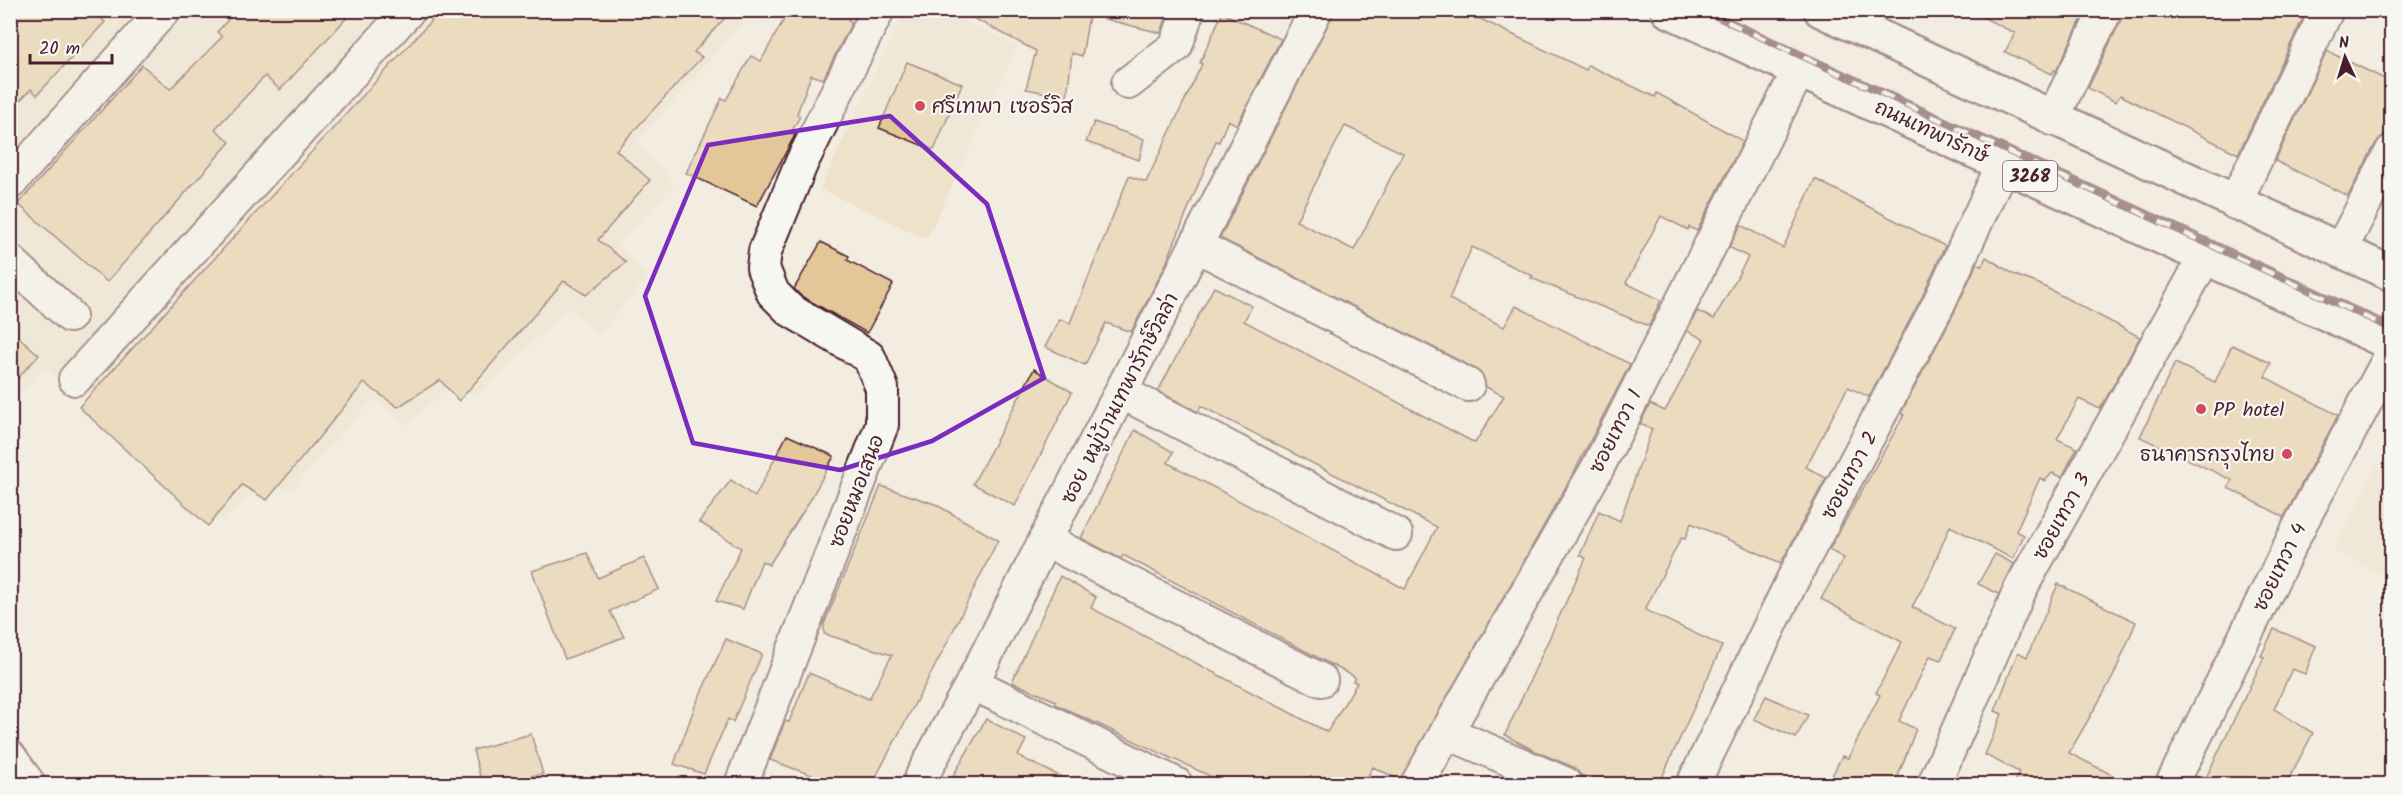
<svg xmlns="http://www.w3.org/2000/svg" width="2402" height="795" viewBox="0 0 2402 795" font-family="Kalam,'Playpen Sans Thai',sans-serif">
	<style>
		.built { fill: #eee2ca }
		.building { fill: #e3c798; stroke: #4a1f2b; stroke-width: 1.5; fill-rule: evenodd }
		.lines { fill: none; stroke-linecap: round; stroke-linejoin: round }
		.minor-casing { stroke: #4a1f2b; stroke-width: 36 }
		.major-casing { stroke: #4a1f2b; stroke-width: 38 }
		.minor { stroke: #f6f6f2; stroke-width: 32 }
		.major { stroke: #f6f6f2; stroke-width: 33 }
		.rail-casing { stroke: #4a1f2b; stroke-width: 7 }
		.rail { stroke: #f6f6f2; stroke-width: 4.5; stroke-dasharray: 14; stroke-linecap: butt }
		.marked { fill: none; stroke: #7b2cbf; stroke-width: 4.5; stroke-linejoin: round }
		.poi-dot { fill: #d1495b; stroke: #f6f6f2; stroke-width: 2 }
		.labels { text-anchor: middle; stroke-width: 4.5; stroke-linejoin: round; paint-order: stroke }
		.shield { fill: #f6f6f2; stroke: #7e6067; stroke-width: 1.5 }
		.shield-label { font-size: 18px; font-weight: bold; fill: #4a1f2b }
		.poi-label { font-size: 20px; fill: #4a1f2b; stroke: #f6f6f2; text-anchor: start }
		.street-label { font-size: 20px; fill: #4a1f2b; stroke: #f6f6f2 }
	</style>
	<rect width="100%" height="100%" fill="#f2ede0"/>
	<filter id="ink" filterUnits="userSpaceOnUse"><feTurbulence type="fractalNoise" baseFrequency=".0167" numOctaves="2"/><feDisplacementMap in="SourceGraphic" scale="12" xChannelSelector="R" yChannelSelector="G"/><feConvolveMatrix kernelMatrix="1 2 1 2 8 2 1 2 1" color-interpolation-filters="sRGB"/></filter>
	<g filter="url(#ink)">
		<g class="built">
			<polygon points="11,11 753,11 637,143 675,184 618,243 648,277 598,335 569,308 478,395 449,387 406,425 373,399 291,490 262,480 224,522 45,367 11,402"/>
			<polygon points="904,11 942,11 1018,46 927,239 820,189"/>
			<polygon points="2376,467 2391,474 2391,560 2384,575 2334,551"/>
		</g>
		<g class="building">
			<polygon points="10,10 93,10 105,22 37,95 31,89 10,111"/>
			<polygon points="237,10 354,10 280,90 265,76 215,129 230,142 107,282 18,204 142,65 170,89 222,37 217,32"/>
			<polygon points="441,10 732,10 694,52 702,57 616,150 650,180 598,240 626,262 586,295 564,281 459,401 440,380 398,407 364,383 267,500 242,485 208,526 79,407"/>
			<polygon points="789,10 853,10 848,20 852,22 823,79 811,75 797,114 800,116 791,133 795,135 757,206 686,173 722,98 726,100 751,56 761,61"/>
			<polygon points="958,10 1090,10 1082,56 1072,53 1067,97 1026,89 1036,51"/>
			<polygon points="1105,10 1169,10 1161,33 1104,19"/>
			<path d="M1335,10H1462L1586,70L1588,65L1655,97L1657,93L1743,141L1697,231L1689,227L1688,230L1661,216L1626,283L1661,300L1649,326L1531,278L1533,276L1472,247L1449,299L1504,327L1516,306L1630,364L1573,474L1400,780L1373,767L1363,784H1227L1055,704L1056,701L1012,682L1060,576L1096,597L1091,608L1327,732L1357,683L1353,681L1355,677L1123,555L1121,559L1081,538L1135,430L1173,452L1168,463L1405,589L1437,527L1201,406L1198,412L1158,391L1214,287L1252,306L1244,321L1475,443L1504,396L1486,387L1483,376L1476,369L1220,238ZM1345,126L1403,153L1354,250L1296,221Z"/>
			<polygon points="1968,10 2086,10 2056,71 2054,70 2052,74 2005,52 2015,33"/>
			<polygon points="2124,10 2307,10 2238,154 2120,95 2116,102 2088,88 2122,18"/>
			<polygon points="1222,13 1281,39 1237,125 1228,120 1219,142 1216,141 1165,266 1131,332 1106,323 1085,365 1045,347 1060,319 1070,323 1129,176 1146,182 1202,64 1200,63"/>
			<polygon points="2327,51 2391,82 2391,119 2384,135 2376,143 2348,196 2275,161"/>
			<polygon points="907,62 962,84 934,150 879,128"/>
			<polygon points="1094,122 1144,139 1139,160 1086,142"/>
			<polygon points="1815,179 1945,246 1922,297 1869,397 1848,387 1806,467 1826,478 1781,563 1691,523 1685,539 1681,538 1645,610 1722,646 1659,784 1604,784 1581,775 1573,767 1535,751 1505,735 1586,558 1580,555 1599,511 1620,521 1652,429 1640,424 1650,404 1665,411 1704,339 1687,331 1697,311 1714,319 1748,257 1729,247 1741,225 1783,248"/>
			<polygon points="821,242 849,256 847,260 893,284 867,333 801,296 794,289"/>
			<polygon points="1986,257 2015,275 2039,284 2140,337 2100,409 2079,399 2057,439 2077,448 2062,477 2052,473 2045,481 2040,478 2016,531 2024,535 2013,559 1950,526 1929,576 1912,607 1955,629 1941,660 1930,656 1899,721 1916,729 1895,784 1828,784 1842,756 1848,758 1880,695 1876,693 1902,642 1821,599 1844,558 1829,550 1904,415 1901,413 1954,313 1977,263 1982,266"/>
			<polygon points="10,329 39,355 10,386"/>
			<polygon points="2232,345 2271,363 2265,377 2338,415 2284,517 2228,488 2232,480 2140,437 2175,363 2215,382"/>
			<polygon points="1034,369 1072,392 1015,506 973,484"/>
			<polygon points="787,435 834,456 808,504 769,565 762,561 743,609 716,601 741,548 699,522 731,480 755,497"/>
			<polygon points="881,486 935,504 998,540 943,651 872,784 836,784 770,760 785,721 789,722 809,673 869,699 892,655 824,634 824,624"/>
			<polygon points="587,553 598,578 644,558 659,589 610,611 624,637 565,659 532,571"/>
			<polygon points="1995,554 2014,564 1999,594 1978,584"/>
			<polygon points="2058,584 2136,622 2113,677 2069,753 2130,784 2013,784 2019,772 1985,755 2002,714 1995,711 2018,652 2027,657"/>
			<polygon points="2274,629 2316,646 2305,674 2292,669 2274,709 2313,733 2286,784 2203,784 2264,657 2261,656"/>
			<polygon points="726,639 762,654 733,722 728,719 704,774 674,764 695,706"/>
			<polygon points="1766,696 1808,715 1796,738 1754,719"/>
			<polygon points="986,719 1026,740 1018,756 1076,784 971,784 953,776"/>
			<polygon points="531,734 543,774 482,784 473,750"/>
		</g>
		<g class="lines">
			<defs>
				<g id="minor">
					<polyline points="1128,83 1176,46 1188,10"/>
					<polyline points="2052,119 2106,10"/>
					<polyline points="10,183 164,10"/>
					<polyline points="2235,203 2327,10"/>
					<polyline points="1197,246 1468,385"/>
					<polyline points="2340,251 2392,151"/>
					<polyline points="10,261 70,316"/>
					<polyline points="75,379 409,10"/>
					<polyline points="1121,392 1396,534"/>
					<polyline points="1045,540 1321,680"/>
					<polyline points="972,683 1176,784"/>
					<polyline points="1446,732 1566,784"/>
					<polyline points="10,757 29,784"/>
					<polyline points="741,784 882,425 882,388 869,357 790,310 773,293 763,268 765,251 802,162 878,10"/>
					<polyline points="919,784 922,776 972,683 1316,10"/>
					<polyline points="1417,784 1597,469 1799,70"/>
					<polyline points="1693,784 1792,581 1938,305 2003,164"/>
					<polyline points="1934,784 2021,588 2205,257"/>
					<polyline points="2172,784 2302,521 2392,353"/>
				</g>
				<g id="major">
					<polyline points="1668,10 2205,257 2392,344"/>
					<polyline points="1821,10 2392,274"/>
				</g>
			</defs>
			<use href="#minor" class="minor-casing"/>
			<use href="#major" class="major-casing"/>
			<use href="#minor" class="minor"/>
			<use href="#major" class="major"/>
			<defs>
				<polyline id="rail" points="1702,10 2392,329"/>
			</defs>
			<use href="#rail" class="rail-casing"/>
			<use href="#rail" class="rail"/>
		</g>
	</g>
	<path d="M0 0H2402V795H0ZM890,116L987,204L1044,378L932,441L840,470L693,443L645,296L708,145Z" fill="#f2ede0" fill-opacity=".55" fill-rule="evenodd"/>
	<path class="marked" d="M890,116L987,204L1044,378L932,441L840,470L693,443L645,296L708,145Z"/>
	<g class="poi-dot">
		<circle cx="920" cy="106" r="6"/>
		<circle cx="2201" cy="409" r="6"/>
		<circle cx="2287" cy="454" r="6"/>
	</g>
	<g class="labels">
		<rect class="shield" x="2003" y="161" width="54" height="30" rx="4.5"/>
		<g class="shield-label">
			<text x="2030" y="182">3268</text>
		</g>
		<g class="poi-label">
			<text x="932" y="113">ศรีเทพา เซอร์วิส</text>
			<text x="2213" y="416">PP hotel</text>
			<text x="2275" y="461" text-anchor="end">ธนาคารกรุงไทย</text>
		</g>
		<g class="street-label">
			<text transform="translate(1932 131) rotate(25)" y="7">ถนนเทพารักษ์</text>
			<text transform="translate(1119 398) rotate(-63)" y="7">ซอย หมู่บ้านเทพารักษ์วิลล่า</text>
			<text transform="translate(1615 431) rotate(-63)" y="7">ซอยเทวา 1</text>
			<text transform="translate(1849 475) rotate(-62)" y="7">ซอยเทวา 2</text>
			<text transform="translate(856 491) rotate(-69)" y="7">ซอยหมอเสนอ</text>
			<text transform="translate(2061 516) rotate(-61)" y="7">ซอยเทวา 3</text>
			<text transform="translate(2279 567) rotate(-64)" y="7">ซอยเทวา 4</text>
		</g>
	</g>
	<rect width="2402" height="795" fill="none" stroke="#f6f6f2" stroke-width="36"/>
	<rect x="18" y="18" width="2366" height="759" fill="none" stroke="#4a1f2b" stroke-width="2" filter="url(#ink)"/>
	<g transform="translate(2345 57) rotate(356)" stroke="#f6f6f2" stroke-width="4.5" paint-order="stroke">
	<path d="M0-4.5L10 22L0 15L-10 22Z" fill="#4a1f2b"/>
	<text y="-9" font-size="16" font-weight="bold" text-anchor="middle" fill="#4a1f2b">N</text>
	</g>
	<path d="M30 54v9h82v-9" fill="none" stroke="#4a1f2b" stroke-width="3"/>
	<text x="39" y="54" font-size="18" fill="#4a1f2b" stroke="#f6f6f2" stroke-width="4.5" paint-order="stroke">20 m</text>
</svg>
